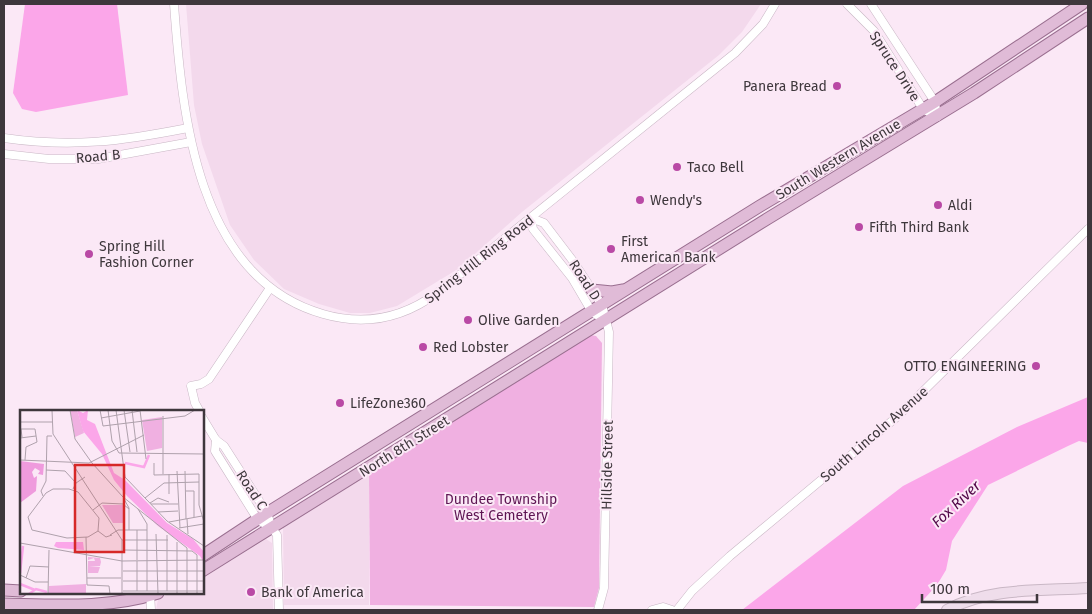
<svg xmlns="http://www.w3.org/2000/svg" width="1092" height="614" viewBox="0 0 1092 614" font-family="'Fira Sans',sans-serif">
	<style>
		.built { fill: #f3d9ec }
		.green { fill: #f0b0e1 }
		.water { fill: #fba6e9 }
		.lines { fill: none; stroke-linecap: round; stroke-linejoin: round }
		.street-casing { stroke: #c9b7c5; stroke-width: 9 }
		.secondary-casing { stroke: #c9b7c5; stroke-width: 12 }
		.primary-casing { stroke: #9a6f90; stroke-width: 13 }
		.street { stroke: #fff; stroke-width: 8 }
		.secondary { stroke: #efddeb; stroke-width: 10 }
		.primary { stroke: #e0bbd7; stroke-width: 11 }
		.poi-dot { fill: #b949a5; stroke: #fbe8f6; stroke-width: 2 }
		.labels { text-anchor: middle; stroke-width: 4; stroke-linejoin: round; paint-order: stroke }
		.street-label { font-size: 14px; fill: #3e373c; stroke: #fbe8f6 }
		.poi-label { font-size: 14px; fill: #3e373c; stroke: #fbe8f6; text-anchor: start }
		.park-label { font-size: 14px; fill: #5e1553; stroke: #fbe8f6 }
		.water-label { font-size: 15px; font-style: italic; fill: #520748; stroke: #fbe8f6 }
		.inset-river { fill: none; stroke: #fba6e9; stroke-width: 2.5 }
		.inset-road { fill: none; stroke: #afa1ac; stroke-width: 1 }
		.view { fill: #d62828; fill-opacity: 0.15; stroke: #d62828; stroke-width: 2.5 }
		.inset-edge { fill: none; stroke: #3e373c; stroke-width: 2.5 }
	</style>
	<rect width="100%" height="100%" fill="#fbe8f6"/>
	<g class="built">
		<polygon points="186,4 761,4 742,32 719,55 522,212 458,269 397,306 370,313 350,313 319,304 284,289 254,260 230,225 202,144 194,105"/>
		<polygon points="369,473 369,605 284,605 283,527"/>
		<polygon points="266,539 272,543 273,610 156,610 158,599 171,593 202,593 203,578"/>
	</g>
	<polygon class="green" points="591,335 596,336 602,343 599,588 594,607 370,605 369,473"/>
	<g class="water">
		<polygon points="25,4 117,4 128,95 36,112 22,109 13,93"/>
		<polygon points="1088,397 1088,443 1079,441 1068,446 988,485 952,541 946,570 937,585 914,610 742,610 903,486 1017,427"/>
	</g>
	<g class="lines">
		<defs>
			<g id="street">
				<path d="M174,4C182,113 196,278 323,314C364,326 403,318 437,293L735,53L763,24L775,4"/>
				<polyline points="847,4 874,31 923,109 937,117"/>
				<polyline points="871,4 935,102 937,117"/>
				<path d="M4,138C72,148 122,141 188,128"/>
				<polyline points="4,154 49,159 98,159 191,142"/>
				<polyline points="531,218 544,223 573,261 602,305 609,332 604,588 598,610"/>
				<polyline points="531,218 533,229 572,278 592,312 605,320"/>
				<polyline points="200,412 195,403 191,386 201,384 209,379 270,288"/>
				<polyline points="202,417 216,440 224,446 267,513 272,528"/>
				<polyline points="216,440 215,451 258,520 272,528 277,535 279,610"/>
				<polyline points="150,593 151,610"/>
				<polyline points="652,610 663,607 672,610"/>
				<polyline points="677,610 692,591 730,556 898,416 1088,229"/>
			</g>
			<path id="secondary" d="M947,610C989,587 1042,591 1088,588"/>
			<g id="primary">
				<polyline points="592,290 612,292 623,290"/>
				<polyline points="202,556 267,513 760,206 935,102 1082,4"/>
				<polyline points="202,571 767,219 974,93 1088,18"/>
				<polyline points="4,590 21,591"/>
				<path d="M4,604C55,605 109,609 158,593"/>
			</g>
		</defs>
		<use href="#street" class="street-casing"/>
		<use href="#secondary" class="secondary-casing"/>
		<use href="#primary" class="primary-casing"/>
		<use href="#street" class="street"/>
		<use href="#secondary" class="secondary"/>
		<use href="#primary" class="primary"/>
	</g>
	<g class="poi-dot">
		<circle cx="837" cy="86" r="5"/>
		<circle cx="677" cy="167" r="5"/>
		<circle cx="640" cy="200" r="5"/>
		<circle cx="938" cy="205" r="5"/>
		<circle cx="859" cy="227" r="5"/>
		<circle cx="611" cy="249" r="5"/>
		<circle cx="89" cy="254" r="5"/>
		<circle cx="468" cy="320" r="5"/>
		<circle cx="423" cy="347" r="5"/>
		<circle cx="1036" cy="366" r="5"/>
		<circle cx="340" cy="403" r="5"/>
		<circle cx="251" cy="592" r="5"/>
	</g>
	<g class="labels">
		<g class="street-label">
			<text transform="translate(895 66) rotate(57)" y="5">Spruce Drive</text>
			<text transform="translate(98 156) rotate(-5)" y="5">Road B</text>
			<text transform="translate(838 159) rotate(-31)" y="5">South Western Avenue</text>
			<text transform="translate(479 259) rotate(-38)" y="5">Spring Hill Ring Road</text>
			<text transform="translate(585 280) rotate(57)" y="5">Road D</text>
			<text transform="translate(874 434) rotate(-41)" y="5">South Lincoln Avenue</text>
			<text transform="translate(404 446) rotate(-32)" y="5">North 8th Street</text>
			<text transform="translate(607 465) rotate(-89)" y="5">Hillside Street</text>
			<text transform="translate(252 490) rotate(57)" y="5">Road C</text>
		</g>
		<g class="poi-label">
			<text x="827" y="91" text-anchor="end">Panera Bread</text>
			<text x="687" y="172">Taco Bell</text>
			<text x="650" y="205">Wendy's</text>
			<text x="948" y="210">Aldi</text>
			<text x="869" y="232">Fifth Third Bank</text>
			<text x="621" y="246">First<tspan x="621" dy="16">American Bank</tspan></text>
			<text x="99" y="251">Spring Hill<tspan x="99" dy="16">Fashion Corner</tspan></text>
			<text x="478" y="325">Olive Garden</text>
			<text x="433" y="352">Red Lobster</text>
			<text x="1026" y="371" text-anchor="end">OTTO ENGINEERING</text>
			<text x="350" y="408">LifeZone360</text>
			<text x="261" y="597">Bank of America</text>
		</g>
		<g class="park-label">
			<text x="501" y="504">Dundee Township<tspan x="501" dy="16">West Cemetery</tspan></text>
		</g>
		<g class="water-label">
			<text transform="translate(956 504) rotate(-43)" y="5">Fox River</text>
		</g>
	</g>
	<g transform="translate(20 410)">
		<rect width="184" height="184" fill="#fbe8f6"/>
		<path d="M50,0H57L64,23L55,27ZM142,7V38L127,41L122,10ZM82,95H104V113H93ZM68,147L80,148L81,152L80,156L69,157H80L78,163H87H68V151H75L74,148L68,150ZM66,174V184H28L29,176Z" fill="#f0b0e1"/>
		<path d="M0,51L24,54L23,65L18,64L20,61L15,58L12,62L14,68L17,66L16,81L0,93Z" fill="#ef9bdd"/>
		<path d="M57,0L63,3L68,0L67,10L75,14L94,63L105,70L147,113L173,129L184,142V153L180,146L138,116L107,86L94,70L82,44L63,21ZM36,132H63L64,140L38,138L34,136Z" fill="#fba6e9"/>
		<path class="inset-river" d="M105,53L124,57L129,45M0,163L3,136M0,174L15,180M9,184L16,179L27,182"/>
		<path class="inset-road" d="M32,0L33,24L102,130V184M50,0L55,29L72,53L103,87L167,138V184M80,0L83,16L165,6L175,0M88,0L92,31L99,43L184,44M96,0L105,67L147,111L184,136M104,0L110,42M112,0L117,42M120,0L126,49M143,6V64M81,8L120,1M0,12H32M2,27L1,19H15L17,32L6,37L5,50M0,28L16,26M0,50L69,53L124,25M134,53V65L179,64V95L184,112M26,60L45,61L56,73M157,61L160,118M165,61L166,109M149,64V84M49,79L58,82L79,108L78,121L68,127L47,128L12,120L8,107L26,83L33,79ZM53,79L56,73L65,67M166,81H174V107M23,86L21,81L26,71L27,26H32M125,88L144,73L179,72M104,89L109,98V120M130,93L138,88L149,92M131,94H158M118,99L127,114V181M73,100L82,93L103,94L109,99M138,102L158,101M167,109L168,124M149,112L182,106M159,118L184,114M117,120V150M78,121L86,127L92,125M136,124L138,184M90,125L98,120H127M66,127L67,175L89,176L90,184M102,130H148M157,132V184M0,133L102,151L184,150M104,140L172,141L177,145V184M117,151V181M103,161H183M0,165L15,172H28M6,168L10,156L29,157M67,168H101M103,171H184M103,181H184M147,181V125M28,184L29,140"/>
		<path class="view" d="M55,55H104V142H55Z"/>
		<rect width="184" height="184" class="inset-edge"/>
	</g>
	<rect width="1092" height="614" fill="none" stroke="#3e373c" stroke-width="10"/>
	<path d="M922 594v8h115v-8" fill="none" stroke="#3e373c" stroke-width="2.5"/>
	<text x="930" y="594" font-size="15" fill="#3e373c" stroke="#fbe8f6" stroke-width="4" paint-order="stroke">100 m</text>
</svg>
